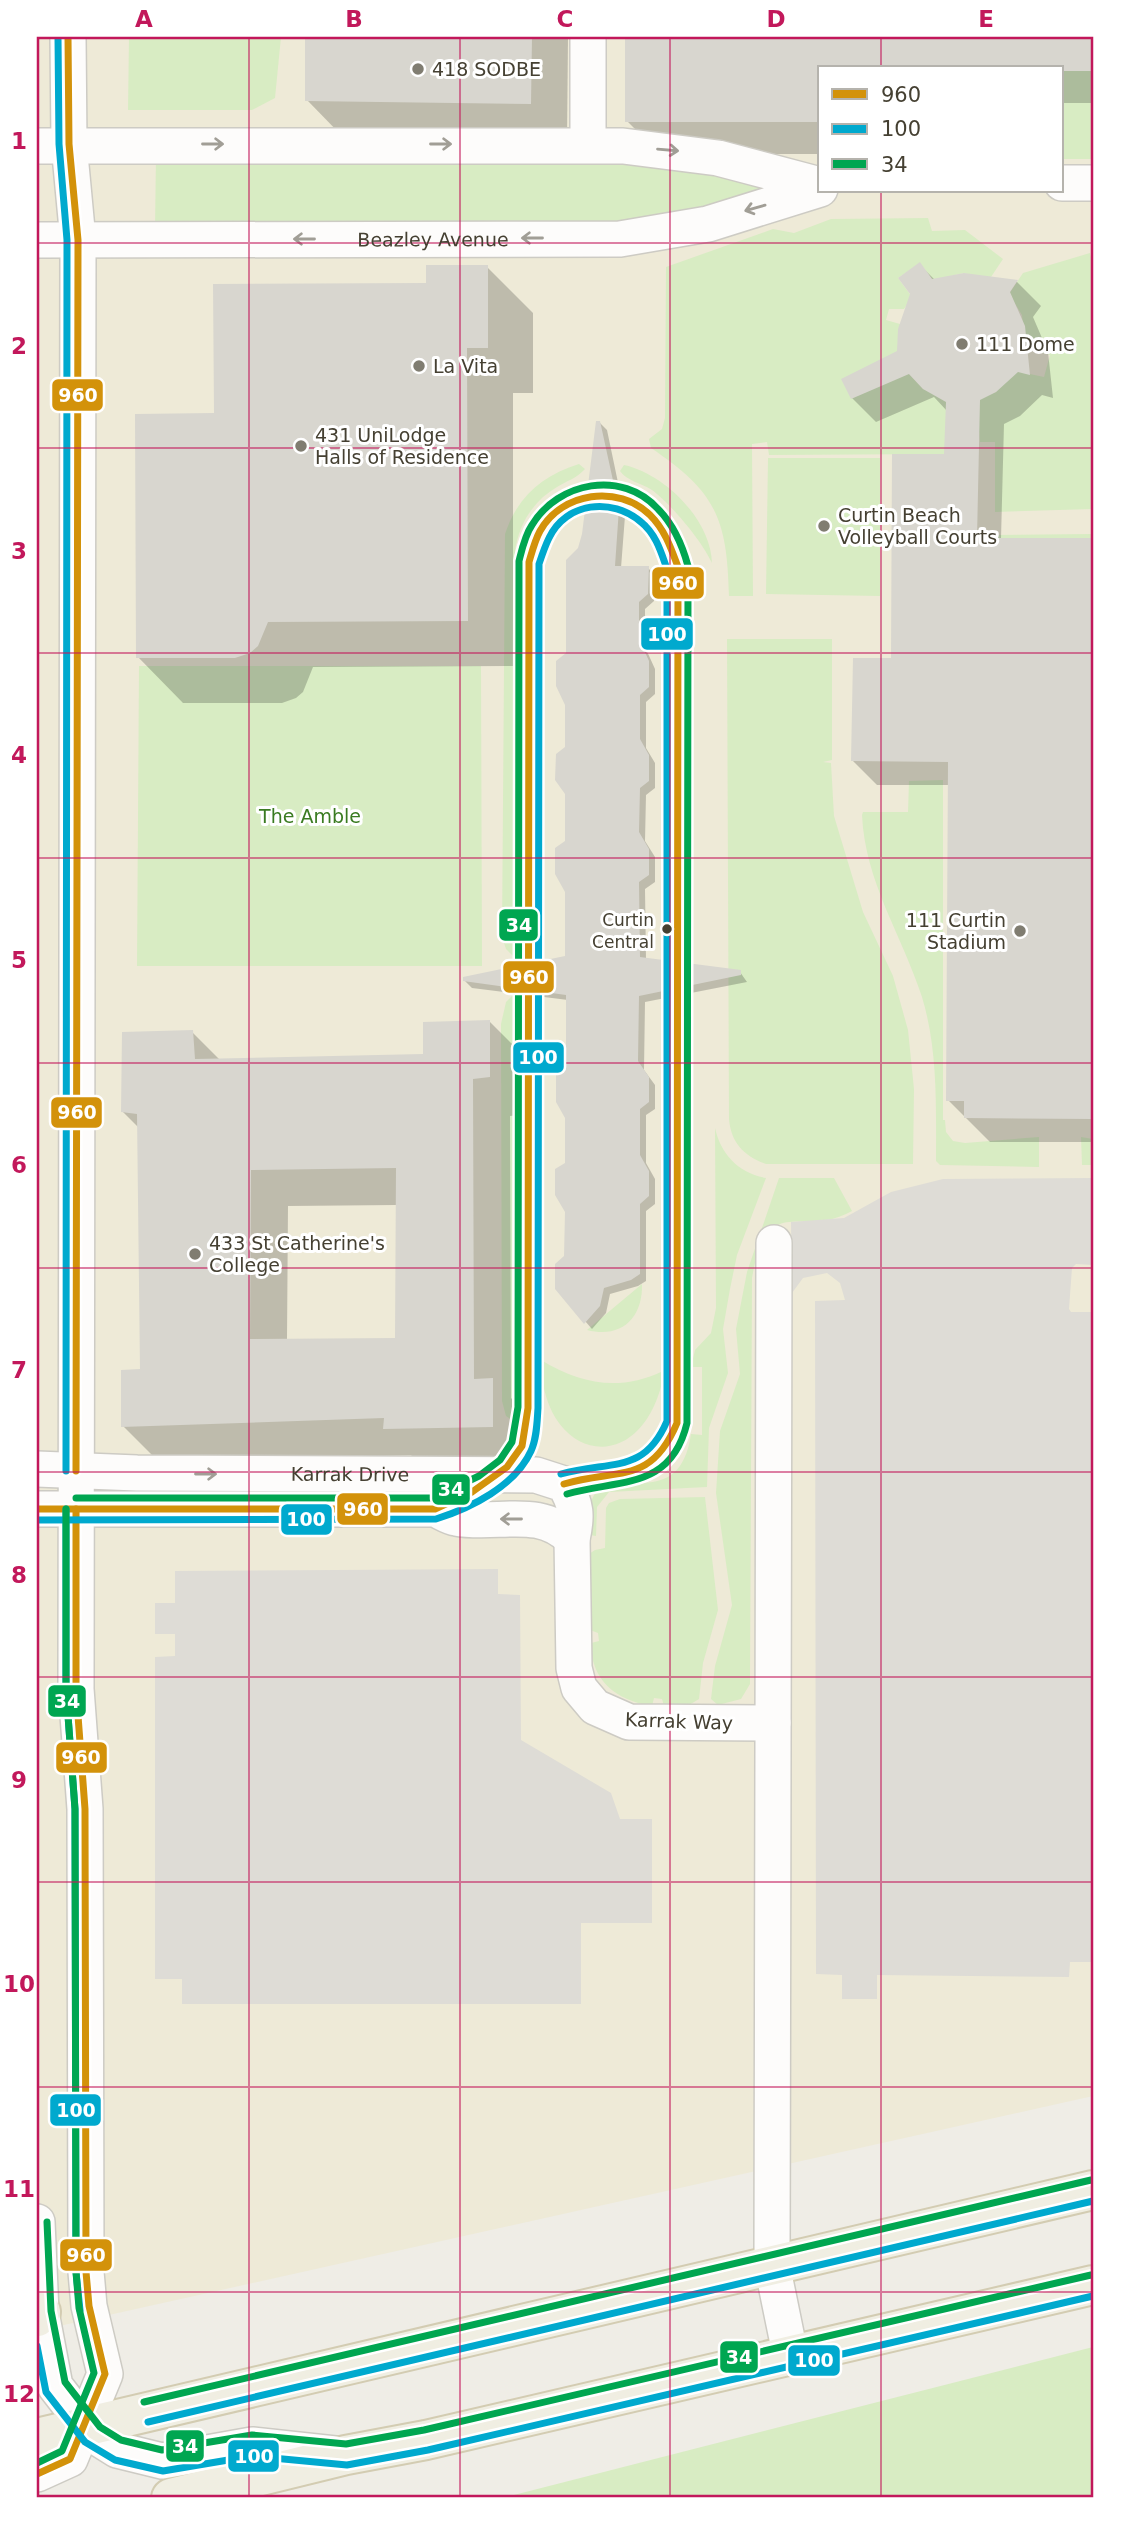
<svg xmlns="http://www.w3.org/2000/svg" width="1130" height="2535" viewBox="0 0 1130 2535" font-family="'DejaVu Sans',sans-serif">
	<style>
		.education { fill: #eeead7; fill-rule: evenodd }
		.green { fill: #d8ecc3 }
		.parking { fill: #dedcd6 }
		.shadow { fill: #0003; fill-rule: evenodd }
		.building { fill: #d8d6cf; fill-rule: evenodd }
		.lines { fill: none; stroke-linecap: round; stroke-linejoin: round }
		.minor-casing { stroke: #cdcbc4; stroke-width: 38 }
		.primary-casing { stroke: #d3ccb2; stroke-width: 42 }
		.minor { stroke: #fdfcfb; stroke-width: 35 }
		.primary { stroke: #f0eee2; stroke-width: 38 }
		.bus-1-casing { stroke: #fff; stroke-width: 12 }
		.bus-2-casing { stroke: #fff; stroke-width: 12 }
		.bus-3-casing { stroke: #fff; stroke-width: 12 }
		.bus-1 { stroke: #d3920a; stroke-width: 7 }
		.bus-2 { stroke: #00a9ce; stroke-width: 7 }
		.bus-3 { stroke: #00a651; stroke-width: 7 }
		.oneway { stroke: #a19e96 }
		.grid { fill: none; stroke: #c2185b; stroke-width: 2; stroke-opacity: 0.55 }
		.poi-dot { fill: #807d71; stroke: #fff; stroke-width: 2.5 }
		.bus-dot { fill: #454032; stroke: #fff; stroke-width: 2.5 }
		.labels { text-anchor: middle; stroke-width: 6; stroke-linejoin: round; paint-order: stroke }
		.bus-label { font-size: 17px; fill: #454032; stroke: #fff; text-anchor: end }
		.poi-label { font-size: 19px; fill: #454032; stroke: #fff; text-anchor: start }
		.street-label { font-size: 19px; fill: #454032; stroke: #fff }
		.park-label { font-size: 19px; fill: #3a7b21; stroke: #fff }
		.line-badge { stroke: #fff; stroke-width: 2.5 }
		.badge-label { font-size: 19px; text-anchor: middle; font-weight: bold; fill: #fff }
		.neatline { fill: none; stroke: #c2185b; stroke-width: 2.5 }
		.grid-label { font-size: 23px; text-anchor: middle; font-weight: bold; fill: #c2185b }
	</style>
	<rect width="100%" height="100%" fill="#efede6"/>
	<path class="education" d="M37,37H1093V2096L37,2331ZM820,68H1062V191H820Z"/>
	<g class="green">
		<polygon points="129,37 281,37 275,98 252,110 128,110"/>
		<rect x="1062" y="70" width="31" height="89"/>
		<polygon points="156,155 661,158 768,185 768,192 659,224 155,229"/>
		<path d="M928,218L932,231L965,230L1003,259L989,280L964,273L933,280L920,263L898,278L912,297L904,309H889L886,320L900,324L909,374L923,389L948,400L946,454L769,455L767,442L752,444L753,596H729C727,518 716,492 651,448L649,439L662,429L665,418L666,267L773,229L794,233L831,219Z"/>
		<polygon points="1090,253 1093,265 1093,509 995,512 995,442 980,442 976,400 996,392 1016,371 1044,377 1050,355 1025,348 1022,315 1009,294 1023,273"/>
		<polygon points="768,458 880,458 880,596 766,594"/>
		<path d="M579,464L585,469C576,479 568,480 557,487C533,501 519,524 515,551L513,956L506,949L502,937L505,534C517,497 543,475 579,464Z"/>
		<path d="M624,465C665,474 711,520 712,563C702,541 671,504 652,490C641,483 627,481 620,471Z"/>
		<polygon points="1093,534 1093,555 993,555 993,535"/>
		<path d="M727,639H832V760L823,762L831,763L834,816L863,912L893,976L908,1030L914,1089L913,1164H766C744,1156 731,1143 729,1119Z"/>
		<polygon points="139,666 481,666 482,966 137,966"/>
		<path d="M943,780V1120H945L946,1132L953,1141L965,1143L1039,1137V1167L940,1165L936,1161C936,1106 938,1050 922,997C902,935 865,882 862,815L863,812H908L909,781Z"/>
		<polygon points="513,995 515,1408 512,1420 506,1416 502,1401 501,1024 506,1002"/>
		<path d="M715,1128C721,1155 739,1173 766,1178L737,1255L730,1289L723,1329L728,1373L709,1428L707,1487L609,1492L597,1507L596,1536L590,1535C590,1524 587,1508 593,1497C613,1462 679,1515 691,1434L702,1435V1367H691L695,1350L711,1333L716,1308Z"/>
		<polygon points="1081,1137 1093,1139 1093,1165 1082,1165"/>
		<path d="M779,1178H834L852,1211C801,1240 767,1189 752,1278L750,1684L741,1699L718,1705L711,1699L715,1666L732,1605L716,1493L720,1431L740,1374L736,1329L747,1272Z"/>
		<path d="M642,1284C643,1318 621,1339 587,1330Z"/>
		<path d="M541,1360C581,1384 619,1392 663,1371L664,1374C643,1483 541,1462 541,1360Z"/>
		<path d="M705,1497L718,1610L703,1663L699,1699L689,1705L664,1706L662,1699L654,1698L652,1706C616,1700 591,1681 591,1643L599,1641L598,1633L590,1630L589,1554L595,1550L605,1548L606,1508L609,1503L620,1499Z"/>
		<polygon points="1093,2347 1093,2498 502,2498"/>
	</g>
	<g class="parking">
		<polygon points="1093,1178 1093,1265 1076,1264 1072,1268 1069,1309 1071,1312 1093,1312 1093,1962 1070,1962 1069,1977 877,1975 877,1999 842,1999 842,1975 816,1974 815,1301 845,1300 840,1283 827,1273 803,1278 792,1293 791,1222 844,1218 891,1192 943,1179"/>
		<polygon points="498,1569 498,1594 520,1595 521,1740 611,1793 620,1819 652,1819 652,1923 581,1923 581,2004 182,2004 182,1979 155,1979 155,1657 175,1656 175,1634 155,1634 155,1603 175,1603 175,1571"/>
	</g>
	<g class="shadow">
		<polygon points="307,37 568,37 567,140 344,138 307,100"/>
		<polygon points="627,37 1093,37 1093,103 1062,103 1062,68 820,68 820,154 660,154 627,121"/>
		<polygon points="920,265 935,280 964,275 1017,282 1041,306 1033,317 1048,352 1053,398 1042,395 1020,416 1004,424 1001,539 1093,539 1093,1142 990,1142 948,1100 949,785 877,785 853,761 893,660 945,455 947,411 934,397 876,422 852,398 899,352"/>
		<polygon points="487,267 533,313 533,393 513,393 513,666 313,667 303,692 296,698 282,703 183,703 138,657 216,415 427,285"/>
		<polygon points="600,423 607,430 625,516 621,568 648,568 655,575 654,601 645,609 645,647 655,669 655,694 646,702 646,748 655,763 655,788 646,795 645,841 655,857 655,882 645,889 646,960 740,972 747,982 645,1002 644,1070 655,1085 655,1109 646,1115 646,1163 655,1179 655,1204 646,1211 646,1281 638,1286 610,1294 606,1313 592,1329 557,1289 566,1257 568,1000 472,988 465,981 567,957 567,654"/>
		<path d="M490,1022L527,1059V1114L510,1116L511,1398L529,1417V1464L421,1466L411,1455L160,1463L123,1426L142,1370L139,1128L123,1112L192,1032L220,1060L424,1055ZM397,1205V1340H287L288,1206Z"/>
	</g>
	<g class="building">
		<polygon points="305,37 532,37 531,104 305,101"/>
		<polygon points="625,37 1093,37 1093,71 1062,71 1062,68 820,68 820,122 625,122"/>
		<polygon points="920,262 932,279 964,273 1018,280 1010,292 1025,326 1030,375 1018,372 996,392 980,400 977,538 1093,538 1093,1119 964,1118 964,1101 946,1101 948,762 851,761 853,658 891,658 892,454 944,454 946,402 923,389 909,374 851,399 841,379 897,351 898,329 910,294 898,278"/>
		<polygon points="426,265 488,265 488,348 467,348 468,621 268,622 258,646 250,653 235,658 136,658 135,414 214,413 213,284 426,283"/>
		<polygon points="596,421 600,421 619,508 615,566 649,566 648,594 639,602 639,639 649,661 649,687 640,695 640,739 649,755 649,781 640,788 639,832 649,849 649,875 639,882 640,957 741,970 741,975 639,996 638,1061 649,1077 649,1102 640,1109 640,1155 649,1171 649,1196 640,1204 640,1274 631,1280 604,1288 600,1306 584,1324 555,1289 555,1264 564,1256 565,1212 555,1195 555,1169 565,1163 565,1118 556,1102 556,1075 566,1070 566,995 463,981 463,977 565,956 565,892 555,874 555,848 565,841 565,794 555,780 556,754 565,747 565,705 556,686 556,661 566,653 566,560 578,548 582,534"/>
		<path d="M490,1020V1077L473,1079L474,1379L493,1378V1427L383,1429L384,1418L121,1427V1370L140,1369L137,1114L121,1112L122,1032L193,1030L195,1059L423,1054V1022ZM396,1168L395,1338L250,1339L251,1170Z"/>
	</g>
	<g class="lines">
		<defs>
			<g id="minor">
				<polyline points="588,145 588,37"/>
				<polyline points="37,146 623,146 718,158 820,185"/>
				<polyline points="1062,183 1093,183"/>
				<path id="s1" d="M37,240L620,239L708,224L820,189"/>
				<polyline points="774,1243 772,2265 790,2353"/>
				<path id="s2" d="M37,1469L137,1473L536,1475L564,1484C577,1504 577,1517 572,1539L574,1668L579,1688L595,1707L629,1722L773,1723"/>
				<path d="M37,1509H435C442,1512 449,1517 456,1518C497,1526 539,1505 572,1539"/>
				<polyline points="37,2222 41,2312 55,2386 93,2435 117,2450 162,2461 252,2445 335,2454"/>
				<polyline points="37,2474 70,2459 105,2374 89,2306 86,2272 85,1809 76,1689 78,240 69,144 68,37"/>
			</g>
			<g id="primary">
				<polyline points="37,2317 41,2312"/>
				<polyline points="37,2438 1093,2190"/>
				<polyline points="171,2498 346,2455 426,2440 1093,2285"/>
			</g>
		</defs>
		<use href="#minor" class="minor-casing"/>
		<use href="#primary" class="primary-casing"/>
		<use href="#minor" class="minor"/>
		<use href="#primary" class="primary"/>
		<defs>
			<g id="bus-1">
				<polyline points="68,37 69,144 78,240 76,1471"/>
				<path d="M37,1509H435L472,1492L507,1467L522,1446L528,1408L529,562C532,552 535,540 540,531C562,492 618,484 650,515C665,530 671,548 678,567L677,1423C651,1485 619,1468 564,1484"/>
				<polyline points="37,2474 70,2459 105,2374 89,2306 86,2272 85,1809 76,1689 76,1509"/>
			</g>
			<g id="bus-2">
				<polyline points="58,37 59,144 67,240 66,1471"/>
				<polyline points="66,1509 66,1689 75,1809 76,2272 80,2310"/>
				<path d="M37,1520L436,1519C471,1508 515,1486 531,1451C537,1438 537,1422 538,1408L539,564C542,555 545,546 549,538C566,502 612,497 641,522C656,534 661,552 667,569V1421C644,1475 610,1460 561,1474"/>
				<polyline points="37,2346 46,2392 85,2442 115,2460 163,2471 252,2456 347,2465 428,2450 1093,2296"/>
				<polyline points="148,2422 1093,2201"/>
			</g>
			<g id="bus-3">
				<path d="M76,1498H433L479,1476L500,1460L512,1442L518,1407L519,561C522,549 525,535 532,525C558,482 622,469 658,509C674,525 682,544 688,566L687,1423C671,1490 620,1479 567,1494"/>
				<polyline points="47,2222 51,2311 65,2382 100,2427 121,2440 162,2450 252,2435 346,2444 424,2430 1091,2275"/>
				<polyline points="144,2402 1091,2180"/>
				<polyline points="37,2463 62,2451 94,2373 79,2308 76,2272 75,1809 66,1689 66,1509"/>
			</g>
		</defs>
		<use href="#bus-1" class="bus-1-casing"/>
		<use href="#bus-2" class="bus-2-casing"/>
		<use href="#bus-3" class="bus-3-casing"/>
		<use href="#bus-1" class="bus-1"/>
		<use href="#bus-2" class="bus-2"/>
		<use href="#bus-3" class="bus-3"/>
	</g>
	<defs><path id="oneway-shaft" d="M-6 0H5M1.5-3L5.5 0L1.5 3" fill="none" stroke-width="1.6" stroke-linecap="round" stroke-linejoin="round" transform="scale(1.75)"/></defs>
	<g class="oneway">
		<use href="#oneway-shaft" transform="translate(213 144)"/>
		<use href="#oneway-shaft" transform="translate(441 144)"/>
		<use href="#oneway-shaft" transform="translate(668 150) rotate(5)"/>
		<use href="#oneway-shaft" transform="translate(755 208) rotate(164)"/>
		<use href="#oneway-shaft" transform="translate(532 238) rotate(-180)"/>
		<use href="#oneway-shaft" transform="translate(304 239) rotate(180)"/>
		<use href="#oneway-shaft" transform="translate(206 1474)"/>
		<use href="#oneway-shaft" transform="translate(511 1519) rotate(-180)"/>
	</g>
	<path class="grid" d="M249,37V2498M460,37V2498M670,37V2498M881,37V68M881,191V2498M37,243H1093M37,448H1093M37,653H1093M37,858H1093M37,1063H1093M37,1268H1093M37,1472H1093M37,1677H1093M37,1882H1093M37,2087H1093M37,2292H1093"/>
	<g class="poi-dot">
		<circle cx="418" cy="69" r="7"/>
		<circle cx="962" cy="344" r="7"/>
		<circle cx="419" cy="366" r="7"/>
		<circle cx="301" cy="446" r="7"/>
		<circle cx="824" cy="526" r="7"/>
		<circle cx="1020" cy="931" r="7"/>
		<circle cx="195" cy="1254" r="7"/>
	</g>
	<circle class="bus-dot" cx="667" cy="929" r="6"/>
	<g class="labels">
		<g class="bus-label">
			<text x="654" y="926">Curtin<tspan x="654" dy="22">Central</tspan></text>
		</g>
		<g class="poi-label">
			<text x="432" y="76">418 SODBE</text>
			<text x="976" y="351">111 Dome</text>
			<text x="433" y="373">La Vita</text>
			<text x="315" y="442">431 UniLodge<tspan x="315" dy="22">Halls of Residence</tspan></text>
			<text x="838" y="522">Curtin Beach<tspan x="838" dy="22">Volleyball Courts</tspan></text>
			<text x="1006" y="927" text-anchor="end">111 Curtin<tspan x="1006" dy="22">Stadium</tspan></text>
			<text x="209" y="1250">433 St Catherine's<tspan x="209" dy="22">College</tspan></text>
		</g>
		<g class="street-label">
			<text dy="7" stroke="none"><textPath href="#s1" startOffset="396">Beazley Avenue</textPath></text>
			<text dy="7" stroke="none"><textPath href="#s2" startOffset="313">Karrak Drive</textPath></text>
			<text transform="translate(679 1721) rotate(2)" y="7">Karrak Way</text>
		</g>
		<g class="park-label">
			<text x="310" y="823">The Amble</text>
		</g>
	</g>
	<g class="line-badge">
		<rect x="51" y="378" width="53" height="34" rx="7" fill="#d3920a"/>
		<rect x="651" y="566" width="54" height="34" rx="7" fill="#d3920a"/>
		<rect x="640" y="617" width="54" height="34" rx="7" fill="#00a9ce"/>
		<rect x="498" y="908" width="41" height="34" rx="7" fill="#00a651"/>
		<rect x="502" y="960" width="53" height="34" rx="7" fill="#d3920a"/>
		<rect x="512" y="1041" width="53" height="33" rx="7" fill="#00a9ce"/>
		<rect x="50" y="1096" width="53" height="33" rx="7" fill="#d3920a"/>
		<rect x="431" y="1473" width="40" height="33" rx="7" fill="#00a651"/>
		<rect x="336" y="1492" width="53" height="34" rx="7" fill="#d3920a"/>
		<rect x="280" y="1503" width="53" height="33" rx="7" fill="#00a9ce"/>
		<rect x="47" y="1684" width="40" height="34" rx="7" fill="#00a651"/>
		<rect x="55" y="1741" width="53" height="33" rx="7" fill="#d3920a"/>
		<rect x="49" y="2093" width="53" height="34" rx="7" fill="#00a9ce"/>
		<rect x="59" y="2238" width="54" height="34" rx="7" fill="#d3920a"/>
		<rect x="719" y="2340" width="40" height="34" rx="7" fill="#00a651"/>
		<rect x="787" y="2344" width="54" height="33" rx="7" fill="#00a9ce"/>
		<rect x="165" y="2429" width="40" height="34" rx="7" fill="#00a651"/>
		<rect x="227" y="2439" width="53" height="34" rx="7" fill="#00a9ce"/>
	</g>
	<g class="badge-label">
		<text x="78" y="402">960</text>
		<text x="678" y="590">960</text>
		<text x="667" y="641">100</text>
		<text x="519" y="932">34</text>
		<text x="529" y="984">960</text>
		<text x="538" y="1064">100</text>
		<text x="77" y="1119">960</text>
		<text x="451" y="1496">34</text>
		<text x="363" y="1516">960</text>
		<text x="306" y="1526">100</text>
		<text x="67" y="1708">34</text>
		<text x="81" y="1764">960</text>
		<text x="76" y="2117">100</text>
		<text x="86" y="2262">960</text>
		<text x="739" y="2364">34</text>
		<text x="814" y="2367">100</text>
		<text x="185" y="2453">34</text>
		<text x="254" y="2463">100</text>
	</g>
	<rect width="1130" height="2535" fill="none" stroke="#ffffff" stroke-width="77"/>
	<rect x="818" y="66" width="245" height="126" fill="#ffffff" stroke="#b5b3ad" stroke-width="2"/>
	<rect x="832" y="89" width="35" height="10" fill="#d3920a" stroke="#b5b3ad" stroke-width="2"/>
	<text x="881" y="102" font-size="21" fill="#454032">960</text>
	<rect x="832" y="124" width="35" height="10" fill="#00a9ce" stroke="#b5b3ad" stroke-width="2"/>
	<text x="881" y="136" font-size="21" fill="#454032">100</text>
	<rect x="832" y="159" width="35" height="10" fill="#00a651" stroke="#b5b3ad" stroke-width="2"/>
	<text x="881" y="172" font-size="21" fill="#454032">34</text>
	<rect x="38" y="38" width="1054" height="2458" class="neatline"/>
	<g class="grid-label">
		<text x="144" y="27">A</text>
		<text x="354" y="27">B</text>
		<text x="565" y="27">C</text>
		<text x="776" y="27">D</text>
		<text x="986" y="27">E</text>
		<text x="19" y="149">1</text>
		<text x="19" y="354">2</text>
		<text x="19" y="559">3</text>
		<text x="19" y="763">4</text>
		<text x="19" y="968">5</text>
		<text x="19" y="1173">6</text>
		<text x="19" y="1378">7</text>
		<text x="19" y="1583">8</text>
		<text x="19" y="1788">9</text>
		<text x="19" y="1992">10</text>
		<text x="19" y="2197">11</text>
		<text x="19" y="2402">12</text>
	</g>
</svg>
